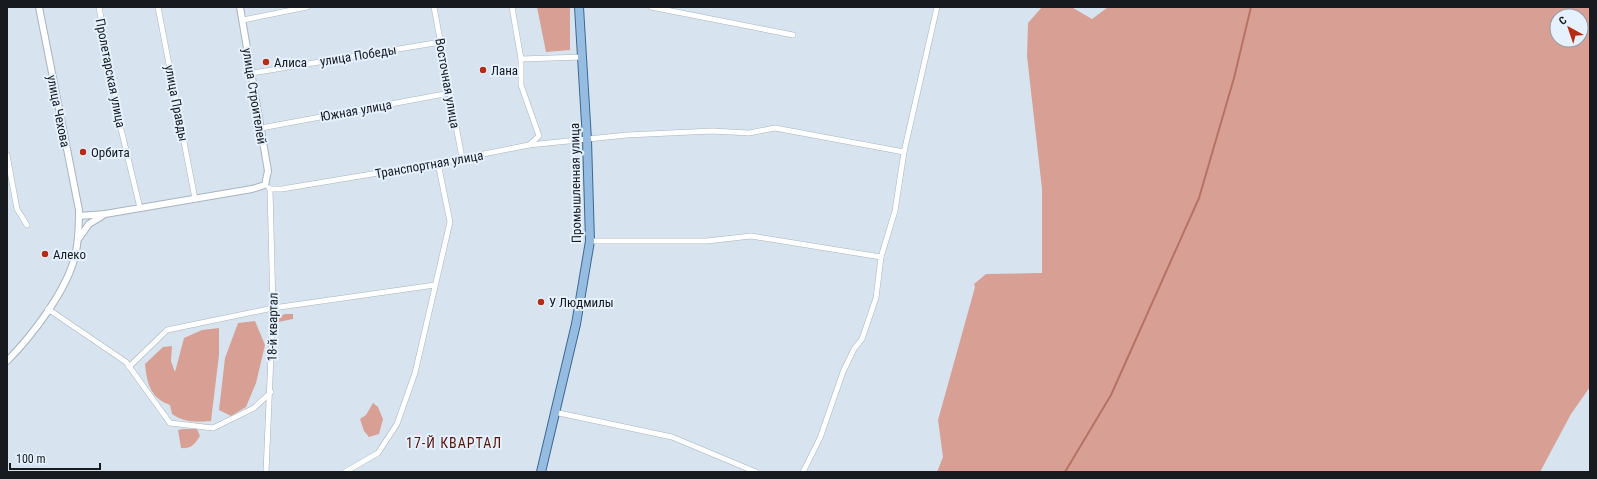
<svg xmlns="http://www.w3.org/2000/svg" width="1597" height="479" viewBox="0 0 1597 479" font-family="'Roboto Condensed',sans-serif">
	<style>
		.green { fill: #d8a094; fill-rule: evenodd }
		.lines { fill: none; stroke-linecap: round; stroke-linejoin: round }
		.stream { stroke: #b77264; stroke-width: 2 }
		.minor-casing { stroke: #a8b4c0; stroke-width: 6 }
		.tertiary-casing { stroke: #a8b4c0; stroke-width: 8 }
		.primary-casing { stroke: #3c6890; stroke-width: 10 }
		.minor { stroke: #fff; stroke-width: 5 }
		.tertiary { stroke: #fff; stroke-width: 6 }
		.primary { stroke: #96bde1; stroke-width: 8 }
		.poi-dot { fill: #b72b12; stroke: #e5f1fe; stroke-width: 1.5 }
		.labels { text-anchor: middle; stroke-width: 4; stroke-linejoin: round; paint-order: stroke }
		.street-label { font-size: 13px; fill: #171b1f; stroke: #e5f1fe }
		.poi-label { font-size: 13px; fill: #171b1f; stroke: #e5f1fe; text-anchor: start }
		.neighbourhood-label { font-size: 14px; letter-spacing: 1px; fill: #58150a; stroke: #e5f1fe }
	</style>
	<rect width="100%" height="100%" fill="#d7e4f0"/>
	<g class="green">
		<polygon points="537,7 570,7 570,50 546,52"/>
		<path d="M1042,7L1073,8L1092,19L1108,7H1590V387L1571,414L1540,472H937L943,457L938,420L975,287L974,284L986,274L1042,273V189L1027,56L1028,23ZM1557,16H1581V40H1557Z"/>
		<polygon points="285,314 293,314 293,319 278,322 278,317"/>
		<polygon points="255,321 265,345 256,383 246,407 231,416 219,410 225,358 238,323"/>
		<path d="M219,328V355L211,421C195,422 185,423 172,414L170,405C150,398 147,383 145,364L163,347L172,346L171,361L175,372L184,338L202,330Z"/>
		<polygon points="373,403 378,407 383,419 379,434 369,437 364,431 360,419 366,415"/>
		<path d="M183,429H197L200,436C195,444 191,449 181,448L178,430Z"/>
	</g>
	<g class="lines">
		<polyline class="stream" points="1065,472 1111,395 1199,198 1234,78 1251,7"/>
		<defs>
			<g id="minor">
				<polyline points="99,7 121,129 140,208"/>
				<polyline points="158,7 195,199"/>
				<polyline points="434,7 462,158"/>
				<polyline points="512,7 521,59 521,85 539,136 529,145"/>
				<polyline points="651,7 793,35"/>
				<polyline points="243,20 307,7"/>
				<polyline points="521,59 582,57"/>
				<polyline points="252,73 441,42"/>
				<polyline points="261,128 450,93"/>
				<polyline points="7,155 17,209 27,225"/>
				<polyline points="270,189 282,189 438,163 529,145 627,135 712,131 749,133 775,128 904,152"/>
				<polyline points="590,241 707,241 751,236 881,257"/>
				<polyline points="48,309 126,362 170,423 213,428 254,408 271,392"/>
				<polyline points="129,367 167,330 273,308 435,285"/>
				<polyline points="554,412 672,437 756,472"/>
				<polyline points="266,472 273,308 270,189 269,188"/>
				<polyline points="345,472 378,453 397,424 415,373 450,222 438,163"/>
				<polyline points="803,472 820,438 843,372 854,349 862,339 876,298 881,257 895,211 904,152 937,7"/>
			</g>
			<g id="tertiary">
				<polyline points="79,216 105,214 252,189 265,185 268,171 240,7"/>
				<polyline points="79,238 89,224 102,216"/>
				<path d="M7,361C32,336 67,290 75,256C79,240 79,225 79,210L39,7"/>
			</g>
			<polyline id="primary" points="541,472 576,324 590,241 587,140 579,7"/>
		</defs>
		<use href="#minor" class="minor-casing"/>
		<use href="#tertiary" class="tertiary-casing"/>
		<use href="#primary" class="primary-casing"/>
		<use href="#minor" class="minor"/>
		<use href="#tertiary" class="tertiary"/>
		<use href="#primary" class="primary"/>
	</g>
	<g class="poi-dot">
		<circle cx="266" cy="62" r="4"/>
		<circle cx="483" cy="70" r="4"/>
		<circle cx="83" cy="152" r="4"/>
		<circle cx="45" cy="254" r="4"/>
		<circle cx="541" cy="302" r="4"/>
	</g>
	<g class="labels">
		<g class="street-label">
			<text transform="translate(358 55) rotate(-9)" y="5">улица Победы</text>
			<text transform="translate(111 73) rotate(79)" y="5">Пролетарская улица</text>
			<text transform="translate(448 83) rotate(80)" y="5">Восточная улица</text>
			<text transform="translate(255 96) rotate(81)" y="5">улица Строителей</text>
			<text transform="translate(177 103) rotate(79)" y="5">улица Правды</text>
			<text transform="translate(356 110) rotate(-10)" y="5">Южная улица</text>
			<text transform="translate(59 111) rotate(79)" y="5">улица Чехова</text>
			<text transform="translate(429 164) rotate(-10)" y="5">Транспортная улица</text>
			<text transform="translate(575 183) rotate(-91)" y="5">Промышленная улица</text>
			<text transform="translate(272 327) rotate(-89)" y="5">18-й квартал</text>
		</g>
		<g class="poi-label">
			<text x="274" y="67">Алиса</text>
			<text x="491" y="75">Лана</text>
			<text x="91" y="157">Орбита</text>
			<text x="53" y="259">Алеко</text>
			<text x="549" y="307">У Людмилы</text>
		</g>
		<g class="neighbourhood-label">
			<text x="454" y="448">17-Й КВАРТАЛ</text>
		</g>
	</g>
	<rect width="1597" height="479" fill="none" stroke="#171b1f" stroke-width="16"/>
	<g transform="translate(1569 28) rotate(320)"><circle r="19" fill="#e5f1fe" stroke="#939ba5"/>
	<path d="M0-3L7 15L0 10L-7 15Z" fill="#b72b12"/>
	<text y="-6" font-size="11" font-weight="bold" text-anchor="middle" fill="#171b1f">С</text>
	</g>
	<path d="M10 463v6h90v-6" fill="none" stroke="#171b1f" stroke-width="2"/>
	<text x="16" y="463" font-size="12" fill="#171b1f" stroke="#e5f1fe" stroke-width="3" paint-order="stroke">100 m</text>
</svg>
